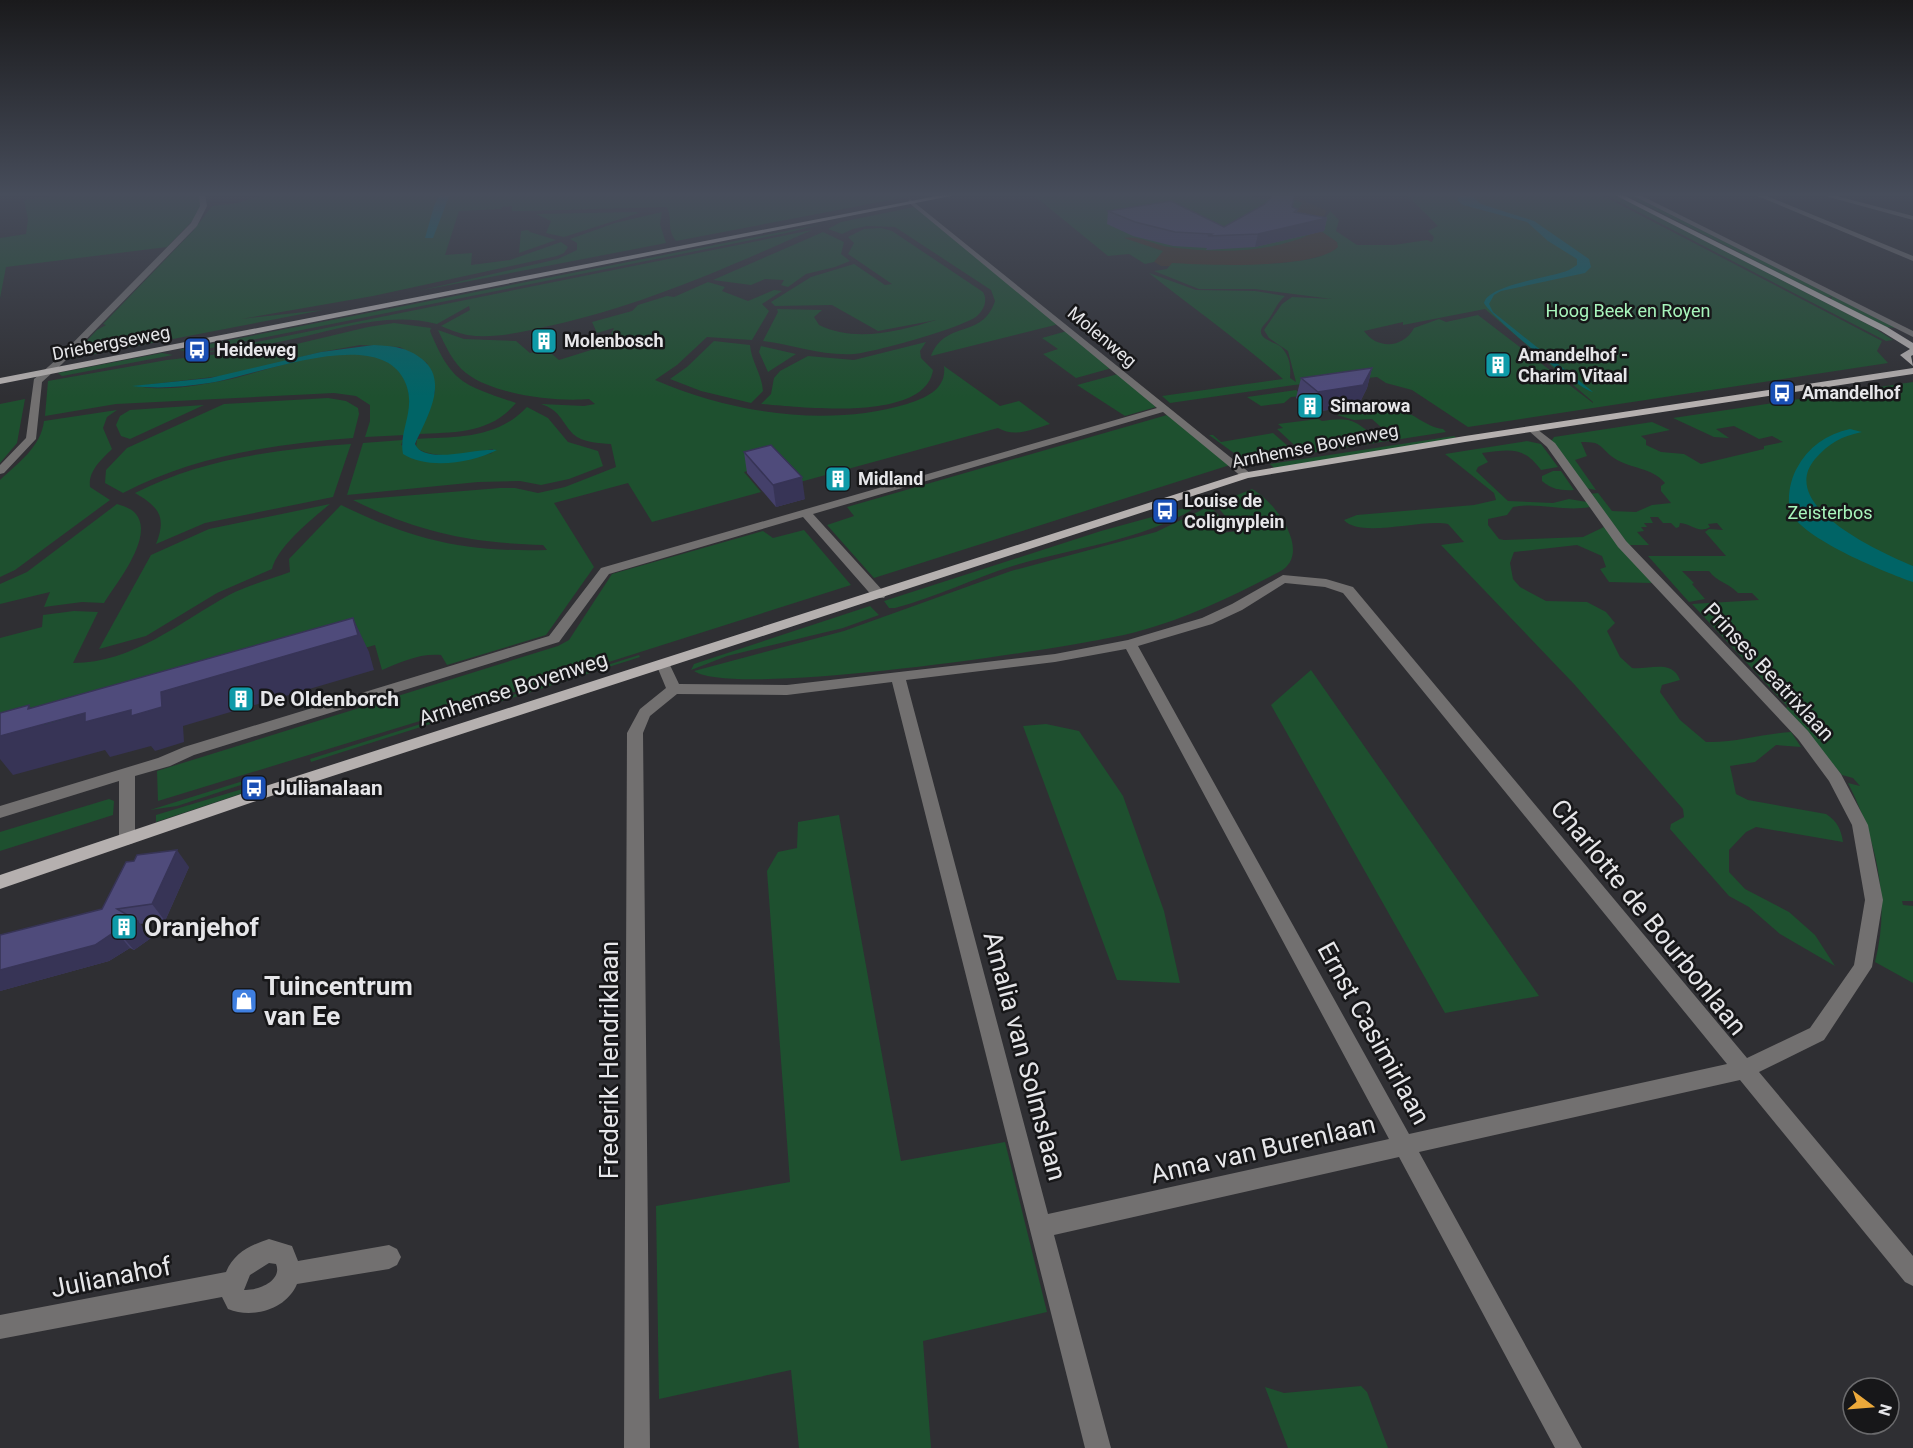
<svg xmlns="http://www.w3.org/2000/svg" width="1913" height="1448" viewBox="0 0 1913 1448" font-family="Roboto,sans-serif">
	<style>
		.commercial { fill: #403526 }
		.green { fill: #1e502f; fill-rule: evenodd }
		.water { fill: #006466 }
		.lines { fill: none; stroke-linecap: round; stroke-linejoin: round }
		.minor { fill: #727070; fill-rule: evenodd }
		.major { fill: #b5b0af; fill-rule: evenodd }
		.wall { fill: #44406a }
		.shaded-wall { fill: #373456 }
		.building { fill: #4f4b7b; stroke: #373456; stroke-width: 1.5 }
		.labels { text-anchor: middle; stroke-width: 5; stroke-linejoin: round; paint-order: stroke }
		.far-park-label { font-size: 18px; fill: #a8f5bc; stroke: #171719 }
		.far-street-label { font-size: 18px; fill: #e6e6e9; stroke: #171719 }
		.far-poi-label { font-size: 18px; font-weight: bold; fill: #e6e6e9; stroke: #171719; text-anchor: start }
		.street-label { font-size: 21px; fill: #e6e6e9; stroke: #171719 }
		.poi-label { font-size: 21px; font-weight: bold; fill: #e6e6e9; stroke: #171719; text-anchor: start }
		.near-street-label { font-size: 26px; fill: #e6e6e9; stroke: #171719 }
		.near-poi-label { font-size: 26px; font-weight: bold; fill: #e6e6e9; stroke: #171719; text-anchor: start }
	</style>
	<rect width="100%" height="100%" fill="#2f2f33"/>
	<polygon class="commercial" points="1293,196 1327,211 1320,222 1342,245 1334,253 1300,261 1228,268 1161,266 1087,221"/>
	<g class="green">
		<polygon points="66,194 197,194 202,200 202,204 193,220 167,247 6,267 0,298 0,238 26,234 28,219 24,200"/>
		<path d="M265,194H922L676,241C666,228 673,220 667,207L524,211H512V206L502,207L501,209L459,211L445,255L472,253L471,265L510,260L561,242L568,247L564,253L557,256L373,296L241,319L323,310L69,359L97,330L106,325L103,324L193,231L212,206L238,203Z"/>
		<path d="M1032,194H1246L1261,199L1295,200L1302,203L1292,220L1311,234C1267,254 1216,253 1169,247C1155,245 1138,235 1124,238L1163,251L1154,262L1145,264L1129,254L1108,256Z"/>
		<path d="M1406,194H1600L1882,341L1877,351L1888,363L1468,427L1412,390L1386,383L1377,377L1294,385L1170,403L1162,396L1283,379C1240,341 1194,309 1149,273L1196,290L1255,291L1285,296C1277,303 1275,310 1269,319C1267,322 1262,326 1261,330C1259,340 1276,342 1281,347C1290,356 1291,367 1290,378L1296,382L1288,351L1269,338L1264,330L1282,304L1292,297L1332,299L1255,289H1199L1154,271L1167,269L1172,263C1205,265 1315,270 1338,247L1337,242L1318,229L1330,211L1339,220L1336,231L1357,245H1394L1427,240L1432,242L1434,237L1428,231L1438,226ZM1485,309L1593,402V403L1478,315L1446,322L1439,319L1414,328C1404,348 1377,350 1364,331L1403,322V325Z"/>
		<polygon points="1604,194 1611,194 1633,204 1871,326 1893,340 1886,341"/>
		<polygon points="1624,194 1630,194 1896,328 1887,327 1831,299 1832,297 1827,297"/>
		<path d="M914,207L1059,324L931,356C946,319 982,340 995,301L991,290L895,227L867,226L853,229L842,234L828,229L841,222Z"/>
		<polygon points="636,212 639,213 564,237 546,233 551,221 536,214"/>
		<polygon points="662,212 660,224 666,243 418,291 558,259 577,250 577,243 570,239 615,223"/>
		<polygon points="822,224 786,233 191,352 179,350"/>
		<path d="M881,228L892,231L983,292C988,300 984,310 977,316C962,328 875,352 854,354C822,356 794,345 763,341L778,312L777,309L822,310L814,317L819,325C855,343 900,331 936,320L878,331L832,305L775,306L771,302L811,277L854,264L885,285L892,284L848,254L854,243L848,237L864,229Z"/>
		<polygon points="528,230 530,232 556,240 519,253 521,231"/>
		<path d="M812,230C726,268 641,306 549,326C522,332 495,339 467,335C458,333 450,330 441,326L470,310L469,306L437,324C388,311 340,329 293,339C263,346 232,349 202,353Z"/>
		<polygon points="823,232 844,242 841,254 850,261 835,267 806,274 788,287 781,285 784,280 765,279 751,285 713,280"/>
		<path d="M708,282L725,287L722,291L748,301L774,290L782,291L762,304L769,311L752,340L707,337L677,365L655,380C731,413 827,428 907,404C926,398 947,389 944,366L1000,406L1019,401L1050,424C1033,429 1015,438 998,428L800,482L781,462L744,472L761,492L652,522L628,483L554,503L594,567L546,635L447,665L441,655C420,653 401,662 382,670L375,645L14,750L0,757V638L42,627L43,615L74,611L98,612L73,663C133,663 180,622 229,595C248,585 269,580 290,572L289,559L341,505C415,541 465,552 547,550L543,545C469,543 418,532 353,500L500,488H515L538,493L565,487L616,467L611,444C599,443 583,443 573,434C561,421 560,410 541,404L584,406L595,404L589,399C556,402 494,395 466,373C453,363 445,345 438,330L464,339L516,341L530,353L546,349L559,360L591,350L586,341L591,338L610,336L614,328L597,333L592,322L632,311L638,305L667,296L674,297Z"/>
		<path d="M394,323L431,328L430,331C452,384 464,385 516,403C490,434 455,432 418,434L435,392L427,363L400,347L360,345L321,352L230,375L136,386C167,392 201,385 231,379C274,369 375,328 403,377C413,394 410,416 405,435L365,437L370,421V405L356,396L334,393L116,404L45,416L48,381L167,360L284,347L368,327Z"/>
		<polygon points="1067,331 1112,368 1076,378 1043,354 1058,349 1042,338"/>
		<path d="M714,341L750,345C751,361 762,374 763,391L751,403L701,391L670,379L687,367Z"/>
		<path d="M926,342L920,351L921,358L933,370C925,423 799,407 761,404L771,394L774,378L780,371L808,356L854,360Z"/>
		<polygon points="761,346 796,354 768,372 759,352"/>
		<polygon points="162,353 173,355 62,376 58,373"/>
		<polygon points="1118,374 1156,407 1125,416 1077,385"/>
		<path d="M1913,382V901H1902L1903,905L1913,906V983L1875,962C1891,901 1876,838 1848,783L1860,786L1853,778L1842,775L1785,708L1788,707L1692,604L1759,600L1752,593H1738C1729,583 1717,582 1709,571H1682L1694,583L1692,584L1705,599L1689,602L1648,556H1726L1705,532L1709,529L1723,530L1717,523L1708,524L1710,527C1698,534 1692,524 1680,523L1679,527L1676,528L1671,523H1663L1658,517H1650L1653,523H1644L1647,527H1641L1644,531L1637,532L1649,545H1629L1589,494L1598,493L1612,511L1636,512L1652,505L1671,503L1661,491V486L1665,483C1652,467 1630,469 1614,458C1607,454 1603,446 1595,443C1591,442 1586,442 1581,442L1587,456L1575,460L1596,490L1585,488L1550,443L1554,437L1652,422L1670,430L1641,436L1646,440V445L1661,452L1684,454L1701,464L1764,449V446L1783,442L1772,436L1759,439L1734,426L1716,429L1729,438L1714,437L1673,418Z"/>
		<polygon points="1296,390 1303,396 1291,397 1284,403 1261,406 1247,397"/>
		<path d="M328,398L346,401L358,408L359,414L353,438C274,444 193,456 123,493L105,483L106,470L127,448L224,404Z"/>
		<polygon points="25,399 17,443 0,463 0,404"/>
		<polygon points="204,405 130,439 121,436 116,425 120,416 130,410"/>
		<path d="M527,407L548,418L568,442L598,451L603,466L569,479L541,485L520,481L478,482L347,495L363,443L403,440L401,445L456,462L492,453L493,449C470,453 438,461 416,448L417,439C457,437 497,439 527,407Z"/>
		<path d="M1395,409C1414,412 1425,427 1443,429L1446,432L1304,454L1277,429L1283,428L1278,424L1318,419L1322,421C1333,420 1345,417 1356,423C1366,428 1369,436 1382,434V428L1372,419L1354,420L1337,415L1361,412L1364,415Z"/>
		<path d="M117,410L107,417L103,428L112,449C101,460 88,471 90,487L110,500L15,570L0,577V480C18,463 41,447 44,421Z"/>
		<polygon points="1167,415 1230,465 874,578 827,525 854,516 847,507"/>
		<polygon points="1273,433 1298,455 1252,462 1245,461 1209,435 1213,435 1221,442"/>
		<polygon points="1454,436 1456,438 1274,468 1270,464"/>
		<path d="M1527,441L1541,444L1558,467L1541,470C1524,447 1512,449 1482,453L1488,462L1478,467L1476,471L1508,501L1553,503L1569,499L1587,502L1590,507C1564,512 1539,502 1513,507L1507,515L1488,519V525L1499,539L1504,540L1583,537L1604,527L1652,583L1609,582L1600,569L1606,567L1602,556L1577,545L1514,552L1510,563L1513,579L1520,587L1546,601L1587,602L1606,612L1615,623L1607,631L1620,657L1632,668C1649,670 1672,659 1680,680L1662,685L1660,692L1680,720L1706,742C1735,743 1762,734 1791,732L1801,747L1776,745L1755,762L1730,766L1736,794L1748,800L1826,814C1837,821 1841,829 1843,842L1756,827L1746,832L1729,850V872L1745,889L1789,912L1815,935L1835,966L1780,934L1749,907L1729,896L1670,829L1671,824L1684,817L1683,809L1574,684L1441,545L1464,542L1448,524C1423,518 1361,539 1344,520L1357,515L1474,505L1496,500L1494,493L1445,454Z"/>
		<path d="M351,444L333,497L205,523L156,544C167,517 159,507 135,493C201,459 278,449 351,444Z"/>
		<path d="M1553,471H1561L1574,490C1562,491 1551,489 1542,481V476Z"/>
		<path d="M1252,489C1275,501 1314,554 1279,572C1233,596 1187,618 1136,632C1076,648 735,699 694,671L844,631L1011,571L1156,532L1210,506L1224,521L1214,523L1221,533L1238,531L1215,504Z"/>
		<path d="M117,504C123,506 130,508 134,512C157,534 117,582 104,603L82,602L44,607L50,592L0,604V584L27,572Z"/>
		<path d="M330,504C313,518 277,547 272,569L217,593L146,636L99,649L151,555L209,529Z"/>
		<path d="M1192,506L1195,508C1140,541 1077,547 1016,565C976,577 937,597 895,608H889L884,601L1101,531Z"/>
		<polygon points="804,530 851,585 492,699 158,801 157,771 558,646 569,640 612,574 763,531 773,538"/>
		<polygon points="870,606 879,615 843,628 727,656 691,670 694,664"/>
		<polygon points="639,655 640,657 311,762 310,759"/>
		<polygon points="1311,670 1539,996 1445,1013 1271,705"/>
		<polygon points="1046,724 1079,731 1123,796 1164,911 1180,983 1117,980 1023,726"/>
		<polygon points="262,775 262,778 177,806 150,810"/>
		<polygon points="249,787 249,791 156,822 156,815"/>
		<polygon points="109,799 114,801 113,815 0,851 0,832"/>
		<polygon points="839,815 901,1161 1005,1142 1047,1312 923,1341 931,1448 799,1448 791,1370 659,1399 656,1206 790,1182 767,871 778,852 797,848 798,822"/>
		<polygon points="1361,1386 1367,1392 1388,1448 1288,1448 1265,1387 1284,1393"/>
	</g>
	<g class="water">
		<polygon points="440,194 450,194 433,238 425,238 434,206"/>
		<path d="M1458,194H1469L1481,204L1534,221L1589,259L1591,267L1585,273L1501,291L1494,295L1489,304L1493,312L1593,392C1580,391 1491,317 1484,303C1489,284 1551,278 1569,270L1577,265V259L1548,241L1527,222L1463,205L1458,201Z"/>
		<path d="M374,345C393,346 407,347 422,359C450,381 426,419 415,444C424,466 479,447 497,450C472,463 428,470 403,454C398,429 419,407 403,378C375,326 256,376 209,383C183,387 158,389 132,386L210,378L321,352Z"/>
		<path d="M1850,429L1862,432C1842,436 1829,443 1815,459C1776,506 1880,552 1913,566V582C1884,572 1809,541 1793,516C1785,504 1790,480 1797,468C1808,447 1827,434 1850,429Z"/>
	</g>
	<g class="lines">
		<g class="minor">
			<polygon points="199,194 205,194 207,206 197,226 62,364 42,382 36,439 4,473 0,474 0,465 26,438 34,379 56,360 191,223 200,206"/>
			<polygon points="1630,194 1638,194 1913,331 1913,337"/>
			<polygon points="1753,194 1762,194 1913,256 1913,261"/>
			<polygon points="1818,194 1829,194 1913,216 1913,220"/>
			<polygon points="910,199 1250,473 1250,477 1242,477 1163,412 813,514 884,592 886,595 884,598 874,598 803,517 609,574 559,642 194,755 170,766 135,776 135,839 133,843 127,845 121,843 119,839 119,781 0,818 0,806 158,758 184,747 549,636 601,568 1157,408 908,202"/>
			<path d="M1533,426L1555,443L1626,541L1808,731L1841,774L1868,825L1883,900L1872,967L1824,1040L1759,1072L1913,1256V1286L1905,1282L1740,1080L1419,1152L1582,1448H1555L1399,1157L1054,1235L1111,1448H1085L892,682L787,695L677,694L650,716L643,733L650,1448H624L627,733L640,709L666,688L656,664L658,661H668L679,684L787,685L1055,654L1128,640L1202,618L1232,604L1283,575L1326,579L1353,587L1747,1058L1810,1028L1854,965L1865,900L1852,825L1829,781L1798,739L1618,547L1547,447L1529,431V427ZM1285,583L1325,587L1343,593L1727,1064L1409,1134L1138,646L1212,624L1242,610ZM1126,649L1389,1139L1048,1214L906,680L1055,662Z"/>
			<path d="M269,1239L292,1246L298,1261L389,1245L397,1249L401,1257L397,1265L389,1269L297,1284C286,1310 252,1319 228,1309L222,1297L0,1339V1315L226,1272C234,1253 250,1245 269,1239ZM269,1263L276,1264C283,1281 257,1291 244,1290L250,1275Z"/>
		</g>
		<g class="major">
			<polygon points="947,194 961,194 0,384 0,378"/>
			<polygon points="1613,194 1621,194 1887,327 1913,343 1913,355 1911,356 1913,366 1900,355 1910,349 1881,331"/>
			<polygon points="1913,368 1913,374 1465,442 1248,478 265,798 0,889 0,875 253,790 1242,473 1465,436"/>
		</g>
	</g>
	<g class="wall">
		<polygon points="1293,208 1298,209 1297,212 1327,218 1324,231 1255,247 1206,250 1207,248 1173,246 1133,236 1107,224 1108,211 1224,227"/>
		<polygon points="1372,368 1367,388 1358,406 1313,412 1296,398 1301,378"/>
		<polygon points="744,452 805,499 776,507 747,473"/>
		<polygon points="189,867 165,921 140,924 151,938 134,950 130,948 109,961 0,991 0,935 102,909"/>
	</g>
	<g class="shaded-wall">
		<polygon points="1327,218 1324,231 1255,247 1258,234"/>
		<polygon points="1372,368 1367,388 1358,406 1313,412 1318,392"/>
		<polygon points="802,477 805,499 776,507 773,485"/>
		<polygon points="353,618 369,652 374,670 183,726 184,742 155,751 151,746 110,757 105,750 13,775 0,759 0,736 28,709 29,705 43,725 161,692"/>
		<polygon points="177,850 189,867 165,921 152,904"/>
		<polygon points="138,921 151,938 134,950 120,934"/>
		<polygon points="116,931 130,948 109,961 0,991 0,970"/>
	</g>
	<g class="building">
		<polygon points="1274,194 1295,194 1292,207 1298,209 1294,212 1327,218 1258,234 1208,236 1212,234 1175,232 1135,222 1108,211 1171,201 1224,227 1265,204"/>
		<polygon points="1372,368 1363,385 1318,392 1301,378"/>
		<polygon points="771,445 802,477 773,485 744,452"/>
		<polygon points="353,618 358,635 161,692 162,707 131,716 131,710 85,722 85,713 0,736 0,713 29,705 28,709"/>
		<polygon points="177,850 152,904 117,909 138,921 120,934 116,931 95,945 0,970 0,935 102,909 126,862 134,861 137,855"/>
	</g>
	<linearGradient id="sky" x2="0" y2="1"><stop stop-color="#1a1a1c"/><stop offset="0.49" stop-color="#474d5b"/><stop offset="1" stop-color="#474d5b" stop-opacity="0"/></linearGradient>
	<rect width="1913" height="397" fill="url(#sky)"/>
	<defs>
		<symbol id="building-square" viewBox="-11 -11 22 22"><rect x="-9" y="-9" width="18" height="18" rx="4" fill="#0f9aa8" stroke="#171719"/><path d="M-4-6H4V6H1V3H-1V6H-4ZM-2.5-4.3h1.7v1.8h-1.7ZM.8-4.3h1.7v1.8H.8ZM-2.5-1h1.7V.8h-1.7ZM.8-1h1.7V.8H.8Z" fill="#fff"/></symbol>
		<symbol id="bus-square" viewBox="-11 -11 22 22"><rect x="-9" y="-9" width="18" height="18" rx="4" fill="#1a4fb4" stroke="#171719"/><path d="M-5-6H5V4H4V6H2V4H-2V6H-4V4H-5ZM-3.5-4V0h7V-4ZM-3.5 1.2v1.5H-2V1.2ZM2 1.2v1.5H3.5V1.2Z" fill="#fff"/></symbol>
		<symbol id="shop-square" viewBox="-11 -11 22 22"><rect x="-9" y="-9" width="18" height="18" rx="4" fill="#3f7fe0" stroke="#171719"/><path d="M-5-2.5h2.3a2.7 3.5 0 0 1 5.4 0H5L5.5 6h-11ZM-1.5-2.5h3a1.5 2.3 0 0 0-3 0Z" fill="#fff"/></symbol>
	</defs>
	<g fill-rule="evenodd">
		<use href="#building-square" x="529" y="326" width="30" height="30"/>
		<use href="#bus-square" x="182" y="335" width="30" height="30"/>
		<use href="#building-square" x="1483" y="350" width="30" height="30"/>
		<use href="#bus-square" x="1767" y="378" width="30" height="30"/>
		<use href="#building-square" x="1295" y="391" width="30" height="30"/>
		<use href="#building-square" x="823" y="464" width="30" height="30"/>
		<use href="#bus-square" x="1150" y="496" width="30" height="30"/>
		<use href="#building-square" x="226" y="684" width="30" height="30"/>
		<use href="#bus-square" x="239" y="773" width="30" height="30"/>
		<use href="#building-square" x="109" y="912" width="30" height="30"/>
		<use href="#shop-square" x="229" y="986" width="30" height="30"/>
	</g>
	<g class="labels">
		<g class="far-park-label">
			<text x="1628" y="317">Hoog Beek en Royen</text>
			<text x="1830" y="519">Zeisterbos</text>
		</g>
		<g class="far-street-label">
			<text transform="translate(1102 337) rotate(40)" y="6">Molenweg</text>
			<text transform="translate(111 343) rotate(-11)" y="6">Driebergseweg</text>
			<text transform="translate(1315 446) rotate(-11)" y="6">Arnhemse Bovenweg</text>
		</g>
		<g class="far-poi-label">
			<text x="564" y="347">Molenbosch</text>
			<text x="216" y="356">Heideweg</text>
			<text x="1518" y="361">Amandelhof -<tspan x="1518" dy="21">Charim Vitaal</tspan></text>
			<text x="1802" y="399">Amandelhof</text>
			<text x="1330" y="412">Simarowa</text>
			<text x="858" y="485">Midland</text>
			<text x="1184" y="507">Louise de<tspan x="1184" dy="21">Colignyplein</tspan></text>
		</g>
		<g class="street-label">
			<text transform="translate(1769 672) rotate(47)" y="7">Prinses Beatrixlaan</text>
			<text transform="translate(513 689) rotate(-18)" y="7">Arnhemse Bovenweg</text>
		</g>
		<g class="poi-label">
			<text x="260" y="706">De Oldenborch</text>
			<text x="274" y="795">Julianalaan</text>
		</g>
		<g class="near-street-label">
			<text transform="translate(1649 917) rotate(51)" y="9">Charlotte de Bourbonlaan</text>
			<text transform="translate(1374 1033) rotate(61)" y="9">Ernst Casimirlaan</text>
			<text transform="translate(1025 1056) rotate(75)" y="9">Amalia van Solmslaan</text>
			<text transform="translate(609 1060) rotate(-90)" y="9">Frederik Hendriklaan</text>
			<text transform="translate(1263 1149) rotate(-13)" y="9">Anna van Burenlaan</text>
			<text transform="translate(111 1277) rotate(-11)" y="9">Julianahof</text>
		</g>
		<g class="near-poi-label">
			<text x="144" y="936">Oranjehof</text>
			<text x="264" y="995">Tuincentrum<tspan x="264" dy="30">van Ee</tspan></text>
		</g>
	</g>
	<g transform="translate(1871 1406) rotate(106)"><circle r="28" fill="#171719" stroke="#6a6a6c" stroke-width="1.5"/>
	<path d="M0-4.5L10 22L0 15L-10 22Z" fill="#eca93a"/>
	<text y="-9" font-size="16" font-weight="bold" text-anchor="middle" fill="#e6e6e9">N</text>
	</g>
</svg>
